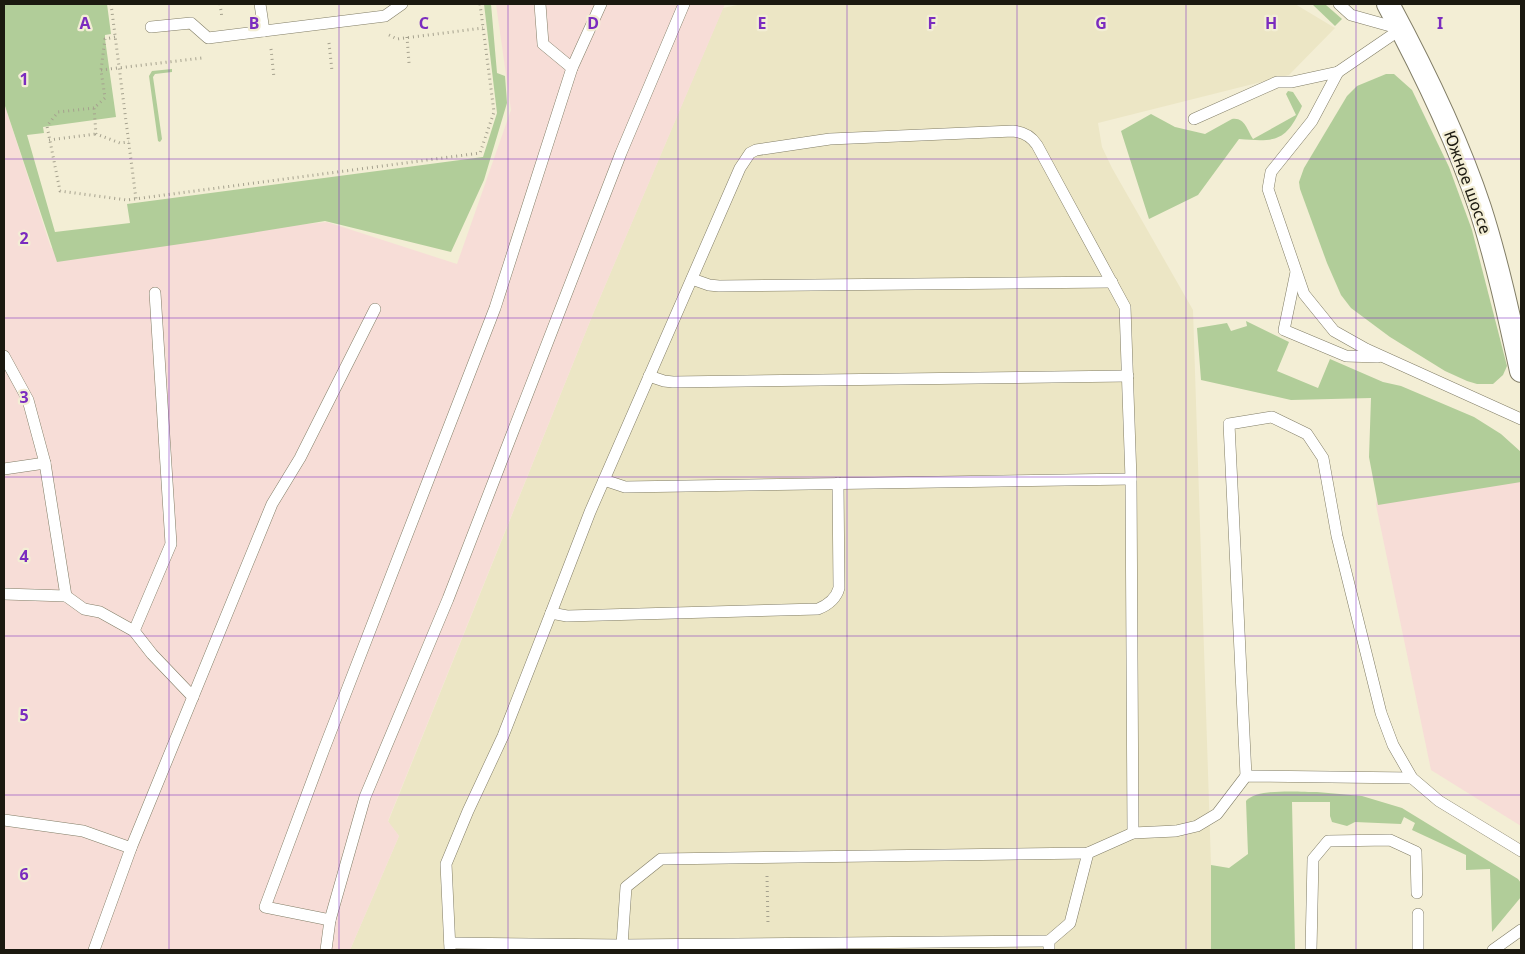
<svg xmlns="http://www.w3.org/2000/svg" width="1525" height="954" viewBox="0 0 1525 954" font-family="'Noto Sans',sans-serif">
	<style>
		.built { fill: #ece6c5 }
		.industrial { fill: #f7ddd7 }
		.green { fill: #b1cd99 }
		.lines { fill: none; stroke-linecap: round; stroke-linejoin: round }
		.service-casing { stroke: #817d66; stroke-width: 12 }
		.minor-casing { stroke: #817d66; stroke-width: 24 }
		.path { stroke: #a5a18e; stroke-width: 3; stroke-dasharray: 1 4; stroke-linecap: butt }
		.service { stroke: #fff; stroke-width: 11 }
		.minor { stroke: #fff; stroke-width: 22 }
		.grid { fill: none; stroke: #7b2cbf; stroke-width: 1; stroke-opacity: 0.55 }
		.labels { text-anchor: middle; stroke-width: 4.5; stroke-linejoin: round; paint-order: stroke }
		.street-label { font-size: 16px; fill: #1b1910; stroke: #f3eed5 }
		.grid-label { font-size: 16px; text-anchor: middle; font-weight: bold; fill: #7b2cbf; stroke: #f3eed5; stroke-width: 4.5; stroke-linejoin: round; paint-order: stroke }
	</style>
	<rect width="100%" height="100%" fill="#f3eed5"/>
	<polygon class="built" points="742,4 1295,4 1335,28 1289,75 1098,123 1102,147 1112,168 1193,310 1211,865 1211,950 350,950 399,836 388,822 593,314 723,8"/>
	<g class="industrial">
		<polygon points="496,4 725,4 593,314 388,821 399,836 350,950 4,950 4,103 51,248 327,222 457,264 511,110"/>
		<polygon points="1521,465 1521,826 1431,770 1376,505 1379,487"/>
	</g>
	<g class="green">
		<polygon points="4,4 107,4 111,34 105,35 105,39 116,117 43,127 44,133 27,135 55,232 130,223 127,204 483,157 497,113 484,4 491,4 497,73 505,76 507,103 484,180 451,252 325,221 208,240 57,262 4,103"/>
		<polygon points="1312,4 1326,5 1342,19 1335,26"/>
		<polygon points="172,69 172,72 155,74 153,77 162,139 160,142 158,141 149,76 152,71"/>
		<polygon points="1386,74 1394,74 1412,90 1449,167 1472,230 1507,366 1503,375 1493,384 1477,384 1467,381 1445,371 1390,337 1351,308 1341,295 1327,263 1300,189 1299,182 1304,168 1347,96 1357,86"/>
		<path d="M1288,91L1293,92L1302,106C1286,142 1276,142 1239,139L1198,195L1149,219L1121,131L1151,114L1175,127L1205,134L1232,119C1245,117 1247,130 1253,139L1296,115L1286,94Z"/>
		<polygon points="1246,321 1289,342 1277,371 1318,388 1330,359 1383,382 1401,386 1474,417 1501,434 1521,452 1521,482 1378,505 1369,457 1371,398 1291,400 1201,380 1197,328 1227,323 1231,331 1247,326"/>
		<path d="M1317,792L1362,796L1402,808L1518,879L1521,883V897L1492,932L1490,869L1466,870V855L1412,830L1415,823L1404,817L1401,824L1355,822L1347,826L1332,822L1330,816V802H1292L1295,950H1211V865L1229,868L1248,854L1246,801C1257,788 1300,792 1317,792Z"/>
	</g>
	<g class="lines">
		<defs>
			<g id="service">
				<polyline points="260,4 264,31"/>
				<polyline points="540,4 543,44 572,68"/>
				<polyline points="1339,4 1351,15 1401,29"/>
				<polyline points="151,27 191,23 208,38 385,16 402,4"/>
				<polyline points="1338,72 1312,121 1271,172 1268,189 1304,294 1334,331 1366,349 1521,419"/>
				<polyline points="1194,119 1277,82 1292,82 1338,72 1401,29"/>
				<polyline points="1296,272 1284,330 1346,356 1378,357"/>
				<polyline points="692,279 709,285 719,286 1112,282"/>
				<polyline points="4,356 28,400 45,463 66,596 84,609 100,612 134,631 152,654 193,697"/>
				<polyline points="649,376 664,381 673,382 1128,376"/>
				<polyline points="4,469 45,463"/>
				<polyline points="604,480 625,487 1131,479"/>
				<polyline points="4,594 66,596"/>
				<path d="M551,613L590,512L740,168L750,153L756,150L830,139L1013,131C1024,132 1031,136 1037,145L1125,307L1131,479L1133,833"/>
				<polyline points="134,631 171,544 155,293"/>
				<polyline points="1246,776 1229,424 1272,417 1307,434 1323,458 1337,536 1381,713 1393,745 1412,778 1439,801 1521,851"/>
				<polyline points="4,820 83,831 131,848"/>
				<polyline points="1418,914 1418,950"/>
				<polyline points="330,920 365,797 448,599 621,153 684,4"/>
				<polyline points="1049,941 622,945 626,887 661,859 1088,853 1133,833 1176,831 1197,826 1217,814 1246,776 1412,778"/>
				<polyline points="450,943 622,945"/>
				<polyline points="94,950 131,848 272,504 300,458 375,309"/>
				<polyline points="326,950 330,920 265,907 324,749 495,308 572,68 601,4"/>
				<path d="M450,950L446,864L468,811L503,736L551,613L567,616L818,609C828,605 836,599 839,588L838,483"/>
				<polyline points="1049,950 1049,941 1070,923 1088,853"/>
				<polyline points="1311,950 1313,859 1328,841 1390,840 1416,852 1417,893"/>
				<polyline points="1493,950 1521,930"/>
			</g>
			<path id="minor" d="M1388,4C1423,69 1457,138 1480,208C1497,261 1509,316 1521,371"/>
		</defs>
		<use href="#service" class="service-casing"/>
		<use href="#minor" class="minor-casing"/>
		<g class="path">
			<polyline points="111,4 136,199"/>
			<polyline points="220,4 222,18"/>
			<polyline points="389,35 397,39 483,28"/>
			<polyline points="115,37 105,39 101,70 105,98 94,108 96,134 120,143 129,142"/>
			<polyline points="407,37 409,63"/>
			<polyline points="329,43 332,71"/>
			<polyline points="271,49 274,78"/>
			<polyline points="101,70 202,58"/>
			<polyline points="94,108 58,112 47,126 60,191 127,200 480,153 494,112 480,4"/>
			<polyline points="49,140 96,134"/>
			<polyline points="767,876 768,924"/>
		</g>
		<use href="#service" class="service"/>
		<use href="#minor" class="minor"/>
	</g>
	<path class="grid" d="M169,4V950M339,4V950M508,4V950M678,4V950M847,4V950M1017,4V950M1186,4V950M1356,4V950M4,159H1521M4,318H1521M4,477H1521M4,636H1521M4,795H1521"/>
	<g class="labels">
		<g class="street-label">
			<text transform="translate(1468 182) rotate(70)" y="6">Южное шоссе</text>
		</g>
	</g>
	<g class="grid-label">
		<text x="85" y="29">A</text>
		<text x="254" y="29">B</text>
		<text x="424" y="29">C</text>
		<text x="593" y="29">D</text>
		<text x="762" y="29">E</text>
		<text x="932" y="29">F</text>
		<text x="1101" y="29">G</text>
		<text x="1271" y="29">H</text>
		<text x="1440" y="29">I</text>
		<text x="24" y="85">1</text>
		<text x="24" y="244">2</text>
		<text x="24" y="403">3</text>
		<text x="24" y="562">4</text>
		<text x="24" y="721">5</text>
		<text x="24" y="880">6</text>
	</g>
	<rect width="1525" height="954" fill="none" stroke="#1b1910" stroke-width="10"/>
</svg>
